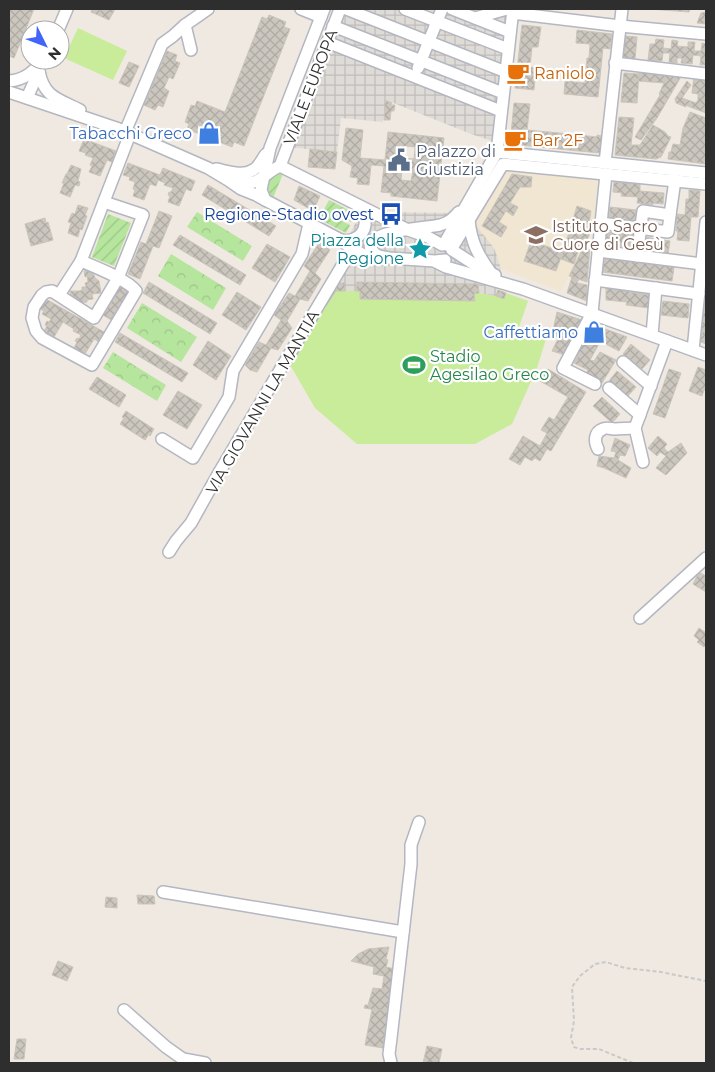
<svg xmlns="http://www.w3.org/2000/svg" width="715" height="1072" viewBox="0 0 715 1072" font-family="Montserrat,sans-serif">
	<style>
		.education { fill: #f0e6d1 }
		.park { fill: url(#park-crowns) }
		.garden { fill: url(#garden-furrows) }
		.pitch { fill: #c9ec9a }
		.plaza { fill: url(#plaza-grid) }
		.building { fill: url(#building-cross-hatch); stroke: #cbc5ba; fill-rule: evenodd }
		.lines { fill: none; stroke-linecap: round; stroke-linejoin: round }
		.minor-casing { stroke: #b4b7c1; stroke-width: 14 }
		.path { stroke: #c9c9c9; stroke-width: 2; stroke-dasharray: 4 2.5; stroke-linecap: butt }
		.minor { stroke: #fff; stroke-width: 11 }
		.labels { text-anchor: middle; stroke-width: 4.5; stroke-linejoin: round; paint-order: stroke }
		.food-label { font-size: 16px; fill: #c56008; stroke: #fff; text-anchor: start }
		.street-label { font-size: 16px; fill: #2e2e2e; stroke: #fff }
		.shop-label { font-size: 16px; fill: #366cbe; stroke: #fff; text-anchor: end }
		.service-label { font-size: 16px; fill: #4e5e75; stroke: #fff; text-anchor: start }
		.transit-label { font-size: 16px; fill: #164399; stroke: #fff; text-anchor: end }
		.education-label { font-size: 16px; fill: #785e54; stroke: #fff; text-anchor: start }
		.culture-label { font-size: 16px; fill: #0d838f; stroke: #fff; text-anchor: end }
		.leisure-label { font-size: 16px; fill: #27864d; stroke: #fff; text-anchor: start }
	</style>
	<defs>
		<pattern id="park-crowns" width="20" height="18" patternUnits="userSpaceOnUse" patternTransform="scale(1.25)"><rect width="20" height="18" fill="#b6e59e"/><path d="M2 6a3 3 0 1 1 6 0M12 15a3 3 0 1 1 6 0" fill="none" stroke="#9dc588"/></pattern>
		<pattern id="garden-furrows" width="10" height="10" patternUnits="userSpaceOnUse" patternTransform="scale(1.25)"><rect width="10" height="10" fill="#b6e59e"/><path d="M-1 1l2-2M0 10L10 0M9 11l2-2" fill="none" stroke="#9dc588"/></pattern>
		<pattern id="plaza-grid" width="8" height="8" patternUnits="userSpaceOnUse" patternTransform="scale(1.25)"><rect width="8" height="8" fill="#dfdcd8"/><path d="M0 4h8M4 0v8" fill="none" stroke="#c0bdba"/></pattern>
		<pattern id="building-cross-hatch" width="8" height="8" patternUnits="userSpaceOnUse" patternTransform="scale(1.25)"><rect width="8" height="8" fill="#cbc7bf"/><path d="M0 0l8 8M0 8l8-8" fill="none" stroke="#afaba4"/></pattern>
	</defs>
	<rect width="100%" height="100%" fill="#efe9e1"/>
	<polygon class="education" points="507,170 597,180 594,225 561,291 501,269 498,259 494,248 475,224"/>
	<g class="park">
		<polygon points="197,212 252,246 243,261 187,227"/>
		<polygon points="171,254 226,288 213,310 158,276"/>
		<polygon points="142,303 197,337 181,362 127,328"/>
		<polygon points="113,352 166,385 157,401 103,368"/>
	</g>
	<g class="garden">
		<path d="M279,174H283L273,198C264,189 267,178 279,174Z"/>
		<polygon points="329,200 356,214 351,222 342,217 343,215 336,211 332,217 339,221 340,220 350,225 346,233 319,219"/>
		<polygon points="108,214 131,223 114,266 92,257"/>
	</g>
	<g class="pitch">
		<polygon points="78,28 127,51 113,80 64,58"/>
		<polygon points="357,282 478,284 479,293 496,296 498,290 528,301 518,330 546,339 537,368 512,424 475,444 357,444 315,408 289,363 336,283 345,283 356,291"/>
	</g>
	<g class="plaza">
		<polygon points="340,9 513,9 498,143 471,134 386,100 383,122 341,118 337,152 287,147"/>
		<polygon points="367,202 387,212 457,213 475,224 494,248 498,259 501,269 498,290 496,296 479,293 478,284 357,282 356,291 345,291 345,283 336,283 339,265 348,237"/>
	</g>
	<g class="building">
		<polygon points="9,9 34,9 14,58 9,56"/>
		<polygon points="92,9 101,9 98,15 91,12"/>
		<polygon points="101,9 115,9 109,20 98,15"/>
		<polygon points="649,9 690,9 689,12"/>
		<polygon points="706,12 706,24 697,23 701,13"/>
		<polygon points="269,15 286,22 284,27 290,29 244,146 234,142 232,147 187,129 189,124 185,122 191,105 195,106 197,101 225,112 262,17 267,19"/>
		<polygon points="522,25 541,27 538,47 532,47 530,67 536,68 534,90 515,88"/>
		<polygon points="577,30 612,34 610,49 603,48 598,97 564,94 565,81 585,83 587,58 589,58 590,44 576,43"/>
		<polygon points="625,36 637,37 635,59 623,58"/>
		<polygon points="656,39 664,40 663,48 671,49 672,40 678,41 677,46 688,47 688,42 695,42 694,51 701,51 702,43 706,44 706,65 700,65 701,56 693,55 692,64 681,63 682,58 677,58 677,63 669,62 670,53 663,53 662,61 648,60 650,44 655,44"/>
		<polygon points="167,51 177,55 175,61 180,63 173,79 169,77 164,88 169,91 163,107 158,105 155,110 144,105"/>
		<polygon points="129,62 139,66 129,87 119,83"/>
		<polygon points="639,72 682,75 657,118 641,140 635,137 660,95 659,94 664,83 638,81"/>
		<polygon points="624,73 639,74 637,103 621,102"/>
		<polygon points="694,77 706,79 706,113 685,105 686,107 676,103 675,99 687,81 691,85 682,98 696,103 698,100 698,94 692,93"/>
		<polygon points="385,100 392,103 391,105 395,105 394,111 391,111 390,120 384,120"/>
		<polygon points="514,103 530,104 527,130 570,134 569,150 510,144"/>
		<polygon points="690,112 706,118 706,164 668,159 669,152 671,152 673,144 680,145 683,128"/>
		<polygon points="619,117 634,118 631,145 640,145 653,125 665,132 668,136 671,137 661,157 656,159 615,155"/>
		<path d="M346,128L363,130L360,158L385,160L388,132L444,138L437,201L391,196V193L381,192L384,166L371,165L369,185L357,184L358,178L350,177L352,166L342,160ZM405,146L415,147L414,159L403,158ZM402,170L413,171L411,181L401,180Z"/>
		<polygon points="570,134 597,137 597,135 602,136 600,153 569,150"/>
		<polygon points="84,139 116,151 112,162 107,160 100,176 89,172 92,166 90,165 93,158 85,155 86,153 79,151"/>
		<polygon points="310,149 337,152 335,169 308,167"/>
		<polygon points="128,163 160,175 163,168 195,181 191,191 186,189 179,206 168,202 170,196 168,195 169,192 171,192 173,188 164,185 165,183 158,180 156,186 150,184 144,200 133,196 135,190 133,189 135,182 129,180 130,177 123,175"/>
		<polygon points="71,165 81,169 78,181 80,182 79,186 75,185 70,197 60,193 64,183 62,183 66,174 67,174"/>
		<polygon points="512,174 532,177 531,187 520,187 510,203 518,207 513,216 506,211 499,222 507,227 501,237 482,226"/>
		<polygon points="614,182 640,184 640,191 664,193 663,204 653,203 653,205 637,203 638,197 621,196 622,193 613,192"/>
		<polygon points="208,185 276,226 269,236 202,195"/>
		<polygon points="299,186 320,196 313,211 294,200"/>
		<polygon points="689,190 700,191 698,217 691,217 689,241 677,240 678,231 676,231 677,214 685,215 686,199 689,199"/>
		<polygon points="78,205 88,208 85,215 87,216 82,230 80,229 78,237 68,233 71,223 68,222 72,213 75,214"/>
		<polygon points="577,206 591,211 589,224 594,225 584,246 580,245 574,264 561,259"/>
		<polygon points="610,207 636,210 635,222 618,220 618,218 609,217"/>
		<polygon points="159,211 172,216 159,248 153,246 140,279 128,274 141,242 146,244"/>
		<polygon points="45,218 46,223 48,222 53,240 31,246 25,224"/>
		<polygon points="534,225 546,229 543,235 539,234 539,236 528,232 529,229 532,231"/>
		<polygon points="607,232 633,233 632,247 606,245"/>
		<polygon points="180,235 246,275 240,285 173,245"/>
		<polygon points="644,237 670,241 668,254 652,252 652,249 643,247"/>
		<polygon points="531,241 563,252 556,271 524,261"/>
		<polygon points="319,243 324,245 330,250 315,273 321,279 308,301 300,299 287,321 292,328 278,350 271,348 257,372 250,370 245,365 259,342 266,345 281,320 274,315 289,293 295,296 310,271 304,266"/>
		<polygon points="267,244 290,257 275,282 252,268"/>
		<polygon points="584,246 590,247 587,282 569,276"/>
		<polygon points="604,258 674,267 672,281 602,272"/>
		<polygon points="91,269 91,272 94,275 95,278 99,281 101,293 92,294 93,299 87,300 87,302 80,303 76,299 74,300 74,297 71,297 70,291 79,291 82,290 82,287 86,287 85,283 88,282 87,276 85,277 84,271"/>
		<polygon points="572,277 579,279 577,283 587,285 587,301 567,293"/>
		<polygon points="149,282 217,323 210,334 143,293"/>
		<polygon points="357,282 478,284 479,293 474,294 475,301 360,299 360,291 356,291"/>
		<polygon points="336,283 336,291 326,306 322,304"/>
		<rect x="336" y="283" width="9" height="8"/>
		<polygon points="120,286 130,292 113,321 103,315"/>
		<polygon points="606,286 629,289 629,292 650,295 649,308 626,305 627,302 606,300"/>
		<polygon points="498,290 506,293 504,299 496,296"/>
		<polygon points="237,292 261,307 246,330 222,315"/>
		<polygon points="706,293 706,344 699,341 703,331 701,330"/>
		<polygon points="44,298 104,332 99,342 94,339 85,354 74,348 77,342 75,341 77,338 79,339 81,335 73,331 74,329 63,322 54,337 44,331 47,326 45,325 47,321 49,322 51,319 42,314 44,311 38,308"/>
		<polygon points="663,301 689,304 688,318 661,315"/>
		<polygon points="557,312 582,320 565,355 552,351 559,337 552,335"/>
		<polygon points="592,324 627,337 619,351 596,339 594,342 599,344 590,360 594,361 600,352 616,360 602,383 585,375 588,370 574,363 578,356 575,355"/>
		<polygon points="120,333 188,373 182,382 115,342"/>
		<polygon points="208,341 231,356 216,380 193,365"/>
		<polygon points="631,344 650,360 642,369 623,354"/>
		<polygon points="698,367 706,370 706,390 704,390 702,396 689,391"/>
		<polygon points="548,369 586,392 551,451 547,449 540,461 535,458 532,461 525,457 520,465 509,459 523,436 540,446 547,433 541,430 549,417 554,420 568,397 540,381"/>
		<polygon points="669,369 681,373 665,418 653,414"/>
		<polygon points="617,371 636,387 627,397 609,381"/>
		<polygon points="97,377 126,395 119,407 89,389"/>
		<polygon points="178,391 202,405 187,429 163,415"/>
		<polygon points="602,397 620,414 612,423 593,406"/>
		<polygon points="126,411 154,429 150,436 149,434 145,440 120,424 124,418 122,417"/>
		<polygon points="658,436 667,444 664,448 668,452 681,443 687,453 666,475 656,468 666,456 660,452 657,456 648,448"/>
		<polygon points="615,438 630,445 625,456 620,455 618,460 631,468 626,478 604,468 597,466 599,456 614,458 616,452 611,451"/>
		<polygon points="699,572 706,576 706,592 693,584"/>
		<polygon points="699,628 706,633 706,644 704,647 697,642 699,640 694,636"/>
		<polygon points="137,895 154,896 155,904 138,904"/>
		<polygon points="106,897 117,898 117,908 105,907"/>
		<polygon points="389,947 386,959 388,960 386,967 395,969 389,1012 364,1008 365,1005 368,1005 373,988 382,989 384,976 373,974 374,967 351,961 358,954 368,949"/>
		<polygon points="58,961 73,967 67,981 52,975"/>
		<polygon points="372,1009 390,1011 383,1048 365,1045"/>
		<polygon points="17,1039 26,1039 24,1059 14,1059"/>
		<polygon points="427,1046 442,1049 439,1063 423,1063"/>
	</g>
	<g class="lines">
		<defs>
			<g id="minor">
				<polyline points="301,9 321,17"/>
				<polyline points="346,9 506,72"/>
				<polyline points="405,9 508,49"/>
				<polyline points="452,9 510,32"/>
				<polyline points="512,13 620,26 706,34"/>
				<polyline points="475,18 507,9"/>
				<polyline points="333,26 503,93"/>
				<polyline points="58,30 67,9"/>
				<polyline points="327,42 501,111"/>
				<polyline points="191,50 185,25 208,9"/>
				<polyline points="615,63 706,74"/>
				<polyline points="418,68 442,9"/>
				<path d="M39,71C44,98 59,99 80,110"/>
				<path d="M9,81C25,80 34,71 44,60"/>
				<polyline points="9,92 119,129 208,168 228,180 241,189 256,195 265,200 341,240 352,249 368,257 378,256 389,258 435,261 445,260"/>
				<polyline points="27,98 39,71"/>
				<polyline points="125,132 162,44 173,36 185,25"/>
				<polyline points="497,152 513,9"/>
				<polyline points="605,163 622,9"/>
				<polyline points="280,166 408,230 428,237 442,245 444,244 450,246 452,250 483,270 495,275"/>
				<polyline points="280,166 340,9"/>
				<path d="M216,169C227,171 243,177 253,170C259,167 262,159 266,154"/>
				<path d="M234,181C259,188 261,175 280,166"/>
				<polyline points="265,200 261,190 262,185 270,148 324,9"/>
				<path d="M469,220C471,242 478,255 491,273"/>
				<polyline points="601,223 668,232 670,215"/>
				<path d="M341,240C354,243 367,234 365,219C365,214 361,209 357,205"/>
				<polyline points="444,244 497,152 706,173"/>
				<polyline points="452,248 503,164 706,184"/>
				<polyline points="598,251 702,264"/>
				<path d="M378,256C344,231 431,228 440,225C449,223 453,218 459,212"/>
				<polyline points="637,256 643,211 670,215 675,180"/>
				<path d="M81,261C95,267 127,279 136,291L92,365L42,338L36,331L32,318L34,307L42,295L46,292L52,291L94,318L118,278L143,215L104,202"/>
				<polyline points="436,262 446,267 523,289 706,355"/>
				<polyline points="595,280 699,294"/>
				<polyline points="59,295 81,261 130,134"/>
				<polyline points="652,335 656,288"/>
				<polyline points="693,350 706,222"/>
				<polyline points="623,362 651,386"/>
				<polyline points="595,384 563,368 592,313 606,174"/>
				<polyline points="609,388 640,415"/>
				<polyline points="162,439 193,458 229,397 233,371 302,254 309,224"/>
				<path d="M598,449C594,442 594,432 603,429C606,427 611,429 615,429C621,429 628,428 635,428"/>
				<polyline points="643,462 635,428 667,341"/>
				<polyline points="169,552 176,541 191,523 220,471 352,249"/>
				<polyline points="640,618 706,558"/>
				<polyline points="163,892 403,932"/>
				<polyline points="124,1010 166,1047 183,1059 205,1063"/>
				<polyline points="391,1063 389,1054 391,1038 411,864 411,845 419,822"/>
			</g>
		</defs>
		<use href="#minor" class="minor-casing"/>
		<polyline class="path" points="633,1063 599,1049 580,1049 574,1047 571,1038 574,1021 572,987 580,976 595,964 606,962 625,968 661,972 706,981"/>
		<use href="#minor" class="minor"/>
	</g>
	<defs>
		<symbol id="cafe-bare" viewBox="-9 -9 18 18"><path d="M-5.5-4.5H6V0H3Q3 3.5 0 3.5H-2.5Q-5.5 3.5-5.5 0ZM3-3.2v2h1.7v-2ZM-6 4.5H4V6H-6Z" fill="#e8710a" stroke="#fff" stroke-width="2.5" paint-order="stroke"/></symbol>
		<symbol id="shop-bare" viewBox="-9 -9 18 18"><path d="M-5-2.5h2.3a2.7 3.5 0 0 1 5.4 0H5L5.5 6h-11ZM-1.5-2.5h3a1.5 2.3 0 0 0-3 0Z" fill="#3f7fe0" stroke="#fff" stroke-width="2.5" paint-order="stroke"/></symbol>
		<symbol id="civic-bare" viewBox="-9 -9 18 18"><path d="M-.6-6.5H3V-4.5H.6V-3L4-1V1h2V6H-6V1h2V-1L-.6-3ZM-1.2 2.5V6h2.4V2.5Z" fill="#5c6f8a" stroke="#fff" stroke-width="2.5" paint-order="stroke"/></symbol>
		<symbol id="bus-bare" viewBox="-9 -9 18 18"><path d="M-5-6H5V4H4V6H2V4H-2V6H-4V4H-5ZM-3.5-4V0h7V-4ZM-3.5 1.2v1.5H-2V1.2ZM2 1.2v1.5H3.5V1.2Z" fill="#1a4fb4" stroke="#fff" stroke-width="2.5" paint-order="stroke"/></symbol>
		<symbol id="school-bare" viewBox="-9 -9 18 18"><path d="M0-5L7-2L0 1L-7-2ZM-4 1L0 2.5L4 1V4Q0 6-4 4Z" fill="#8d6e63" stroke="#fff" stroke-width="2.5" paint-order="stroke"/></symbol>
		<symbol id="sight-bare" viewBox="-9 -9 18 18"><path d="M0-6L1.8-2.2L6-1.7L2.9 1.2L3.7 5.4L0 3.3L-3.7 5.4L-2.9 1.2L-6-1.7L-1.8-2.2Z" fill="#0f9aa8" stroke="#fff" stroke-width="2.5" paint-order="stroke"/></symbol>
		<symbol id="stadium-bare" viewBox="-9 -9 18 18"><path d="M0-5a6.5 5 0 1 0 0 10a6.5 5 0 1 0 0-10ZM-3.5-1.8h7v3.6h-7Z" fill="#2e9e5b" stroke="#fff" stroke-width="2.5" paint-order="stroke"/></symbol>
	</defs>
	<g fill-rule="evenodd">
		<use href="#cafe-bare" x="502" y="57" width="32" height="32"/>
		<use href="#shop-bare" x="193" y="117" width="32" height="32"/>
		<use href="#cafe-bare" x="499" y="124" width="32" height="32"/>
		<use href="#civic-bare" x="383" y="144" width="32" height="32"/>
		<use href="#bus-bare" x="375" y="198" width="32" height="32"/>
		<use href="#school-bare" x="520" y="219" width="32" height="32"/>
		<use href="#sight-bare" x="404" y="233" width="32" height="32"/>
		<use href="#shop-bare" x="578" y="316" width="32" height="32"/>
		<use href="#stadium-bare" x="398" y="349" width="32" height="32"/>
	</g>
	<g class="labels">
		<g class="food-label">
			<text x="534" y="79">Raniolo</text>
			<text x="532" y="146">Bar 2F</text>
		</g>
		<g class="street-label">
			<text transform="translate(310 87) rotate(-69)" y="6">VIALE EUROPA</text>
			<text transform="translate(262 402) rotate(-60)" y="6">VIA GIOVANNI LA MANTIA</text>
		</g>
		<g class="shop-label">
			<text x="192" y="139">Tabacchi Greco</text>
			<text x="578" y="338">Caffettiamo</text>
		</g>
		<g class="service-label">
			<text x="416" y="157">Palazzo di<tspan x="416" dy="18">Giustizia</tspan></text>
		</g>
		<g class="transit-label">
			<text x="374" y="220">Regione-Stadio ovest</text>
		</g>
		<g class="education-label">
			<text x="552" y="232">Istituto Sacro<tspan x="552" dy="18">Cuore di Gesù</tspan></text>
		</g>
		<g class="culture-label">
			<text x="404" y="246">Piazza della<tspan x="404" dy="18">Regione</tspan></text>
		</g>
		<g class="leisure-label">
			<text x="430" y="362">Stadio<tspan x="430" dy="18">Agesilao Greco</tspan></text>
		</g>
	</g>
	<rect width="715" height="1072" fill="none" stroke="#2e2e2e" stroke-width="20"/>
	<g transform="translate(45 45) rotate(132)"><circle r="24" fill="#ffffff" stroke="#ababab"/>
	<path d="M0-4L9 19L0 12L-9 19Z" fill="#4264fb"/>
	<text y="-8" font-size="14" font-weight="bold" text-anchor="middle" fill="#2e2e2e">N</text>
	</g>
</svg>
